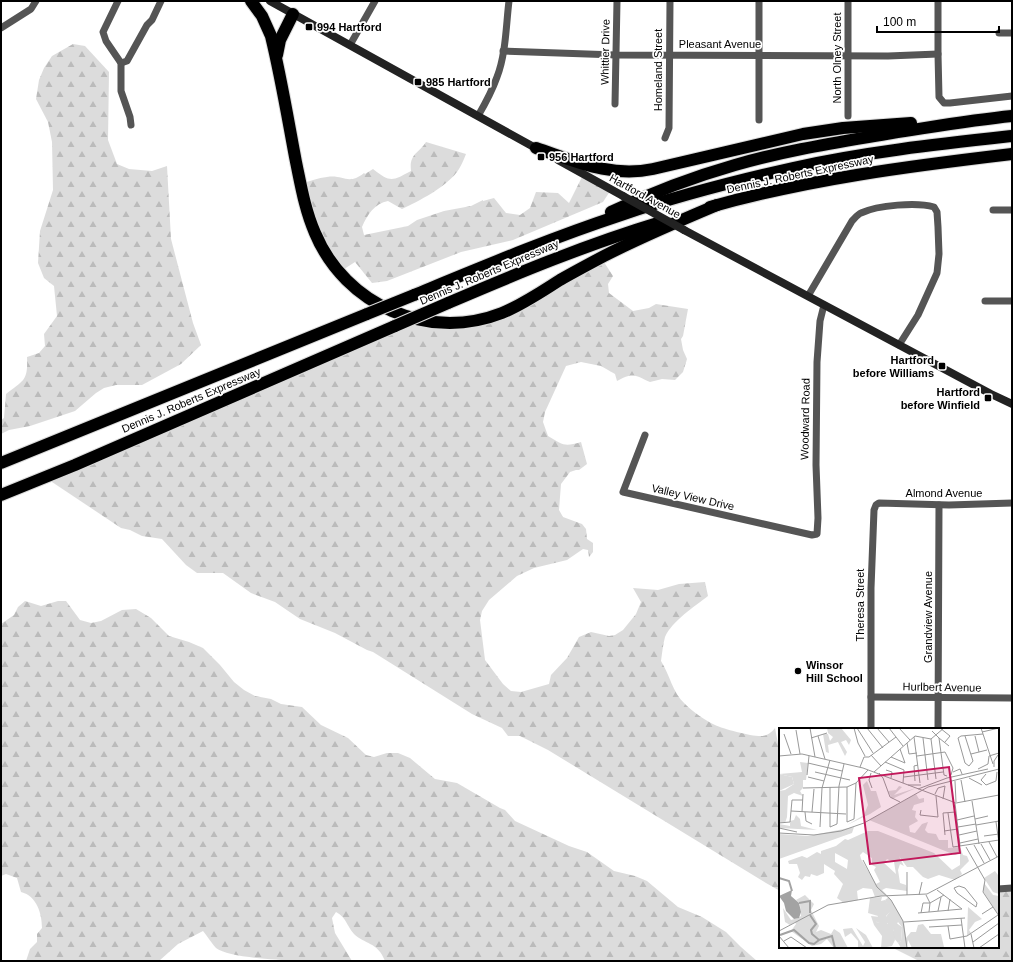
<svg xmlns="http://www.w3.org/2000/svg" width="1013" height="962" viewBox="0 0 1013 962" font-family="Arial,sans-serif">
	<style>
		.forest { fill: url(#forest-firs) }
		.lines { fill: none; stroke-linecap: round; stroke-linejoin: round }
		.motorway-casing { stroke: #dbdbdb; stroke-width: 14 }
		.minor { stroke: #555; stroke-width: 7 }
		.secondary { stroke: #222; stroke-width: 8 }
		.motorway { stroke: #000; stroke-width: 12 }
		.motorway-bridge-casing { stroke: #dbdbdb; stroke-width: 14; stroke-linecap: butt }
		.secondary-bridge { stroke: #222; stroke-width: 8 }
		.motorway-bridge { stroke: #000; stroke-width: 12 }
		.poi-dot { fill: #000; stroke: #fff; stroke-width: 1.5 }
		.labels { text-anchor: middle; stroke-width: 3.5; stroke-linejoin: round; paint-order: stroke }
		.poi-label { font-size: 11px; font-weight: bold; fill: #000; stroke: #fff; text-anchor: start }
		.street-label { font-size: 11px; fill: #000; stroke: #fff }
		.inset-river { fill: none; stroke: #a3a3a3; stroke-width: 2 }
		.inset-road { fill: none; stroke: #999; stroke-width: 1 }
		.view { fill: #c2185b; fill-opacity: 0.15; stroke: #c2185b; stroke-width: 2 }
		.inset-edge { fill: none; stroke: #000; stroke-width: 2 }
	</style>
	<defs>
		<pattern id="forest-firs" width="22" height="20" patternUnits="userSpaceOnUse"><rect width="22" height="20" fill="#dcdcdc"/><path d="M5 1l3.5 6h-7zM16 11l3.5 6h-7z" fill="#bbb"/></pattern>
	</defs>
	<rect width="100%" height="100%" fill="#fff"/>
	<g class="forest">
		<path d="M73,44L85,46L109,72L108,140L117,164L129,169L152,171L167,166L171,239L193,323L201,345L181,364L142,385H116L104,388L96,393L75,411L30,426L9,430L1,434V420L4,418L6,394C24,380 28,381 27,357L39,353L45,346L44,334L57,316L54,286L44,278L38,263L40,231L53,190L52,142L48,122L36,99L39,80L44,68L52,56Z"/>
		<path d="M426,142L466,154C464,159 462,164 459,169C449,185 423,199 406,207L402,209L388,201C375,203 367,215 362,227L364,235L408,226L417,220L444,211L471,206L483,200V201L494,198L506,213L520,215L530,208L536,192L558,193L569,203L582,177L610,191L603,202L513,240L461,252L387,281L372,283L355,262L338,273L301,184C310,181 318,178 327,177C343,174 348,186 364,173L365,174L373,169C391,183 392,181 411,171C409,154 418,154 426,142Z"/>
		<path d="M602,259L613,276L608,284L609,293L633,311L649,308L656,304L688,309L683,336L681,339L683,350L687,359L683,372L675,380L662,379L650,382C635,375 633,372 617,381L615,374L601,366L581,362L566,366L545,412L543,422L548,436C563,445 564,447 581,442L587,464L579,470H576L570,472L561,484L559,510L563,517L582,524L586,529L587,539L593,543V552L589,557L588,550L583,549L567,560L534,568L517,576L489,600L482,611L480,620L485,660L503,684L511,691L521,692L549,684L551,675L567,658L579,637L591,632L609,636L615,635L623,630L636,614L641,602L633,588L658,590L679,584L705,582L708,596C695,606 672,621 665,637C663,644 662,654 661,661C670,675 672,692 685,704C692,711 706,721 715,725C723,729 754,737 762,736C767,736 772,732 775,728L780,754V891L766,883L548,750L520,736H508L502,728L472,714L373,652L367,650L335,633L300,619L275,602L251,593L223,573H197L186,565L162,539L142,536L130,530L121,528L49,480L411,322L470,325Z"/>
		<path d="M25,601L41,606L58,601H66L80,620L91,623L101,621L122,610L136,609L151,618L169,636L189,642L203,648L220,665L234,682L244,690L255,696L271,699L281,704L302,707L321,725L348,738L366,755L374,757L387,753H398L410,758L435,779L457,783L500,808L505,810L515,821L569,846L587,852L614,871L635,876L647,881L678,907L702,917L726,932L741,947L757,961H385C378,942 364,944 354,934C346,925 347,918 336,912L332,918L335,933L352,961C325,961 234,962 216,948C213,945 207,936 203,931L178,944L159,961H26L30,949L37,942V934L42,928C42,914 37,896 21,892L17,878L6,874L1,876V624L14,615L18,607Z"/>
		<polygon points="998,888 1012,888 1012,961 1000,960 993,961 919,961 891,947 998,947"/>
	</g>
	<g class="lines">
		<defs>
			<g id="motorway">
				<path d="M251,1L262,16L271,36C281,77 288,120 296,162C301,186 305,210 315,233C345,305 428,342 502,313C522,305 541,292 560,280C574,272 589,264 604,256C641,237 679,221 717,205"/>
				<polyline points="277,55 280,40 293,14"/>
				<path d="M536,148C575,161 611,178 653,169L803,134L843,128L911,123"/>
				<path d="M710,207C809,179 910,166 1012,154"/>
				<path d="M611,212C651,193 693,177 735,165C786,150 840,142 892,133C932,127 972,120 1012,116"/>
				<path d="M414,295C482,267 551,238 621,215C677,196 735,181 793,168C865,152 939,144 1012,136"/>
				<path d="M448,303C518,273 588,244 661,222"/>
				<polyline points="1,463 367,314"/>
				<polyline points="1,495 75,465 395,326"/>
			</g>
		</defs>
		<use href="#motorway" class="motorway-casing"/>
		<g class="minor">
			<polyline points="118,1 103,32 106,41 121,63 121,91 130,117 131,125"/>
			<polyline points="938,1 938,54 939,97 944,103 950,103 1012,96"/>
			<polyline points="1,28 31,9 36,1"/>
			<polyline points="999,33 1012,33"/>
			<polyline points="350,45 375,1"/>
			<polyline points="503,51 616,55 888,56 938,54"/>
			<polyline points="121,63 127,61 147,25 152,20 161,1"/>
			<polyline points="615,104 617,1"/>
			<path d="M478,116C485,104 492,91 497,77C506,54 506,25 509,1"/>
			<polyline points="848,116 848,1"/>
			<polyline points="759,120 759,1"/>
			<polyline points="665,138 669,128 670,1"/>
			<polyline points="993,210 1012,210"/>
			<path d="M808,296L852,221C855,218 858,214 861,213C878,205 917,202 934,207L937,212L938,227L939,254L937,273L918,315L899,345"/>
			<polyline points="985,301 1012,301"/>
			<polyline points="645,435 623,492 812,535 817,534 818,518 816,465 817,362 820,321 824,305"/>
			<polyline points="871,697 1012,698"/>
			<polyline points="871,729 871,588 874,510 876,505 879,503 949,505 1012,503"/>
			<polyline points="938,729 939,505"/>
			<polyline points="998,889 1012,888"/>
		</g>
		<g class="secondary">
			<polyline points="270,1 541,151"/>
			<polyline points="558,160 623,196"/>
			<polyline points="684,230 991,394 1012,404"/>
		</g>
		<use href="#motorway" class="motorway"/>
		<defs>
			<g id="motorway-bridge">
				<polyline points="367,314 414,295"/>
				<polyline points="395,326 448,303"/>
			</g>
		</defs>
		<use href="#motorway-bridge" class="motorway-bridge-casing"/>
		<polyline class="secondary-bridge" points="623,196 684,230"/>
		<use href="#motorway-bridge" class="motorway-bridge"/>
	</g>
	<g class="poi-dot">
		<rect x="305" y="23" width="8" height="8" rx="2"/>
		<rect x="414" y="78" width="8" height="8" rx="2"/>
		<rect x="537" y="153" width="8" height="8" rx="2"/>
		<rect x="938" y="362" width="8" height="8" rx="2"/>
		<rect x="984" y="394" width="8" height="8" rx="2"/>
		<circle cx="798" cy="671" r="4"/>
	</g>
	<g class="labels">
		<g class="poi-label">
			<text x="317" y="31">994 Hartford</text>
			<text x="426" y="86">985 Hartford</text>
			<text x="549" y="161">956 Hartford</text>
			<text x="934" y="364" text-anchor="end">Hartford<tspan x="934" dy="13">before Williams</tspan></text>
			<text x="980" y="396" text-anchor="end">Hartford<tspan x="980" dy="13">before Winfield</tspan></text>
			<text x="806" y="669">Winsor<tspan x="806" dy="13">Hill School</tspan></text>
		</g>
		<g class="street-label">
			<text x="720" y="48">Pleasant Avenue</text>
			<text transform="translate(605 52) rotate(-89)" y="4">Whittier Drive</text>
			<text transform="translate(837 58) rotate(-90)" y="4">North Olney Street</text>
			<text transform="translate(658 70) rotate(-90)" y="4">Homeland Street</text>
			<text transform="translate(800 174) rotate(-12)" y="4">Dennis J. Roberts Expressway</text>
			<text transform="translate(645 196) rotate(29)" y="4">Hartford Avenue</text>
			<text transform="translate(489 272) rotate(-23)" y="4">Dennis J. Roberts Expressway</text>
			<text transform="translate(191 400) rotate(-23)" y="4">Dennis J. Roberts Expressway</text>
			<text transform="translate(805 419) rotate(-89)" y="4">Woodward Road</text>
			<text x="944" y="497">Almond Avenue</text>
			<text transform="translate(693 497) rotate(13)" y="4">Valley View Drive</text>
			<text transform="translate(860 605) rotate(-90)" y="4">Theresa Street</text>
			<text transform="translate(928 617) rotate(-90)" y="4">Grandview Avenue</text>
			<text transform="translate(942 687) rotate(1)" y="4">Hurlbert Avenue</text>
		</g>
	</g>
	<g transform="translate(779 728)">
		<rect width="220" height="220" fill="#fff"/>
		<path d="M0,46L13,49L15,56L0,63ZM103,169L102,173L106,172L112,180V183L107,188L110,192L108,197L97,194L99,188L89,185L91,170ZM116,194L123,199L122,213L119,215L113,208Z" fill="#dcdcdc"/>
		<path d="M48,0H62L72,12L70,17L67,12L62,14L68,24L66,28L59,14L49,17L50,25L47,24L44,6H49L51,13L54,9L49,5ZM21,34L29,35L27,52H24V60L21,63L24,68L15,65L9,68L8,89L6,95H1L0,63L6,62L15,56L13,49L0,46L23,44ZM88,53L92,63H97L102,79L91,86L68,97L85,87L89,77L84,57ZM120,58L123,59L115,67L137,60L113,71L109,63L117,62ZM137,66L140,71L145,70V74L135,77L133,82L137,83L136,89L139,93L130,98L131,104L136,105L143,96L149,94L146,102L149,105L157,106L160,112H169V120L181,119L184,127L188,128L190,133L181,142L183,146L176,152L160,147L149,151L144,149L134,139H128L120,128L125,138L121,136L119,142L121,155L127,157L128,163L107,160L103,162L108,167L96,169L93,161L84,160L78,163L79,172L65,175L58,170L64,156L55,146L56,143L45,136V145L38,148L32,146L31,149L26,148L23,152L19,149L21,145L18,136H10L9,133L23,128L28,130L38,124L42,126V123L57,118L66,111L69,112L89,103H99L155,125L173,142L181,137V125L176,127L90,92ZM84,124L93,130V137L97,139L95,142L101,154L97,156L82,131L81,127ZM56,125L69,132L68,141L56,134ZM108,131L115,134L117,146L105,135ZM17,87L21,91L22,98L38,102L0,100V96L11,98V93L15,92ZM75,99L73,105L0,131V106L29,108ZM216,143L219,147L220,166L214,164L205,150ZM205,155L214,167L220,168V188L204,163ZM26,167L35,176L32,182L40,198L37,204L42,202L52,206L55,201L61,205L69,220H55L48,211L42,216L33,218L12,203L17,196L16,194L11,197L6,194L4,180L12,192L19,190L22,188L21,176L17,172ZM110,169L125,194L127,210L132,204H137L139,197L144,196L152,206H162L165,219L133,220L129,212L128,220H122L119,215L122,213L123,199L119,194L114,203L116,212L113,218L102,220L103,208L95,197L92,188L101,189L97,194L109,196L107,189L112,182L106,172ZM189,179L203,191L196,194L190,202L192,205L188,208ZM73,200L84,218L86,214L77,200L87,207L94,220H79V213L72,205L66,209L64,201Z" fill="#dcdcdc" fill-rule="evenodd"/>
		<path d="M13,162L12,168L20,175L22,184L20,190L15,191L7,183L5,175L0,168Z" fill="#a3a3a3"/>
		<path class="inset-river" d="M0,150L10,153L13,163M20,175L31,173V185M31,187L37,196L32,202L33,206L40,212L53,208L56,220M1,207L15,202L30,215L35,216L40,212"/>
		<path class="inset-road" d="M31,0L36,29M75,0L79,15L86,28M78,0L94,25M88,0L104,20M98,0L110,14M110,0L124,18M120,0L131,12M161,0L171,8L166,14M202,0L214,36M17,2L21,26M153,3L160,10L165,47L168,48M203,4L220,0M5,6L12,26M39,8L46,31M186,8L194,33L190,38L186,35L179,10L182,8L204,6M196,8L200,24M135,9L141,55M32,10L48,5M144,10L149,52M160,10L170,18M152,11L157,51M128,15L130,26L138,25M121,21L126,35M192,26L208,22M92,27L102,38M0,28L23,26L84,40L177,75L220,67M138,28L166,24L174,40L172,47M112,29L126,35M106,34L125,42L124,55M29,35L63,43M81,39L85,29H90L117,9M215,39V33L219,27M199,41L209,36L210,28L220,25M107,42L113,44L112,50M36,44L71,52M95,44L136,8L152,11L165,0M174,44L181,41L183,46M92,45L90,52L93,60M100,45L104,50L111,69L121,74M207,46L202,52L207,57L217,53L218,44M28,47L30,28M29,49L45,53M125,49L164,44M190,50L203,57M182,52L186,74M136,53L135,38L139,37M176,53L177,74M129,57H142M51,59V99L58,96L60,58L65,36M68,59V94L75,91L77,55L89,42M24,60L68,59L77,55M139,61L168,50L209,41M156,66L159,60L166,58L164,71M193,73L200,116M176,75L181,118M142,82L141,87L159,89L157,68M12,83L67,86M23,84L24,66M26,84L27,93L33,96M33,84L35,61M169,85L174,119L220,112M196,91L209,88M178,92L195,88M217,94L220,115M0,95L11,94L13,72H24M197,97L220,93M41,99L43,60L51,32M179,99L197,96M0,100L18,104M165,103L179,101M0,105L35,107L62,103L85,95L149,59L220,41M166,107L164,85L177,84M180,107L198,103M205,108L220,106M210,114L218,129M181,115L199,111M202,116L211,132M195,117L205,135M187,119L206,152L204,164L220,188M84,132L98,159L112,172L124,193L128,220M180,158L186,160L198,175L197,179L178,165L175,160ZM158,162L183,181M128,167V144M140,167L143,154M147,167L151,175L150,184M159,183L162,169M169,183L171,171M139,185L183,181M142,185L144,175H151L165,167M203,186L214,179M182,190L186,220M125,194L186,190M169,198L171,211M150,199L183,197M0,203L49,177L102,168L148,166L220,128M192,206L195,220M0,208L10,220M171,211L188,208L219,187M5,213L12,209L28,220M194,214L220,195M200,220L220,206"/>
		<path class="view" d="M170,39L181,125L91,136L80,50Z"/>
		<rect width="220" height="220" class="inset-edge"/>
	</g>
	<rect width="1013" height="962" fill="none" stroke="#000000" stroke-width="4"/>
	<path d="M877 26v6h122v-6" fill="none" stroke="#000000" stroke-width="2"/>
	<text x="883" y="26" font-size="12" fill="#000000" stroke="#ffffff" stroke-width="3" paint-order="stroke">100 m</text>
</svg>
